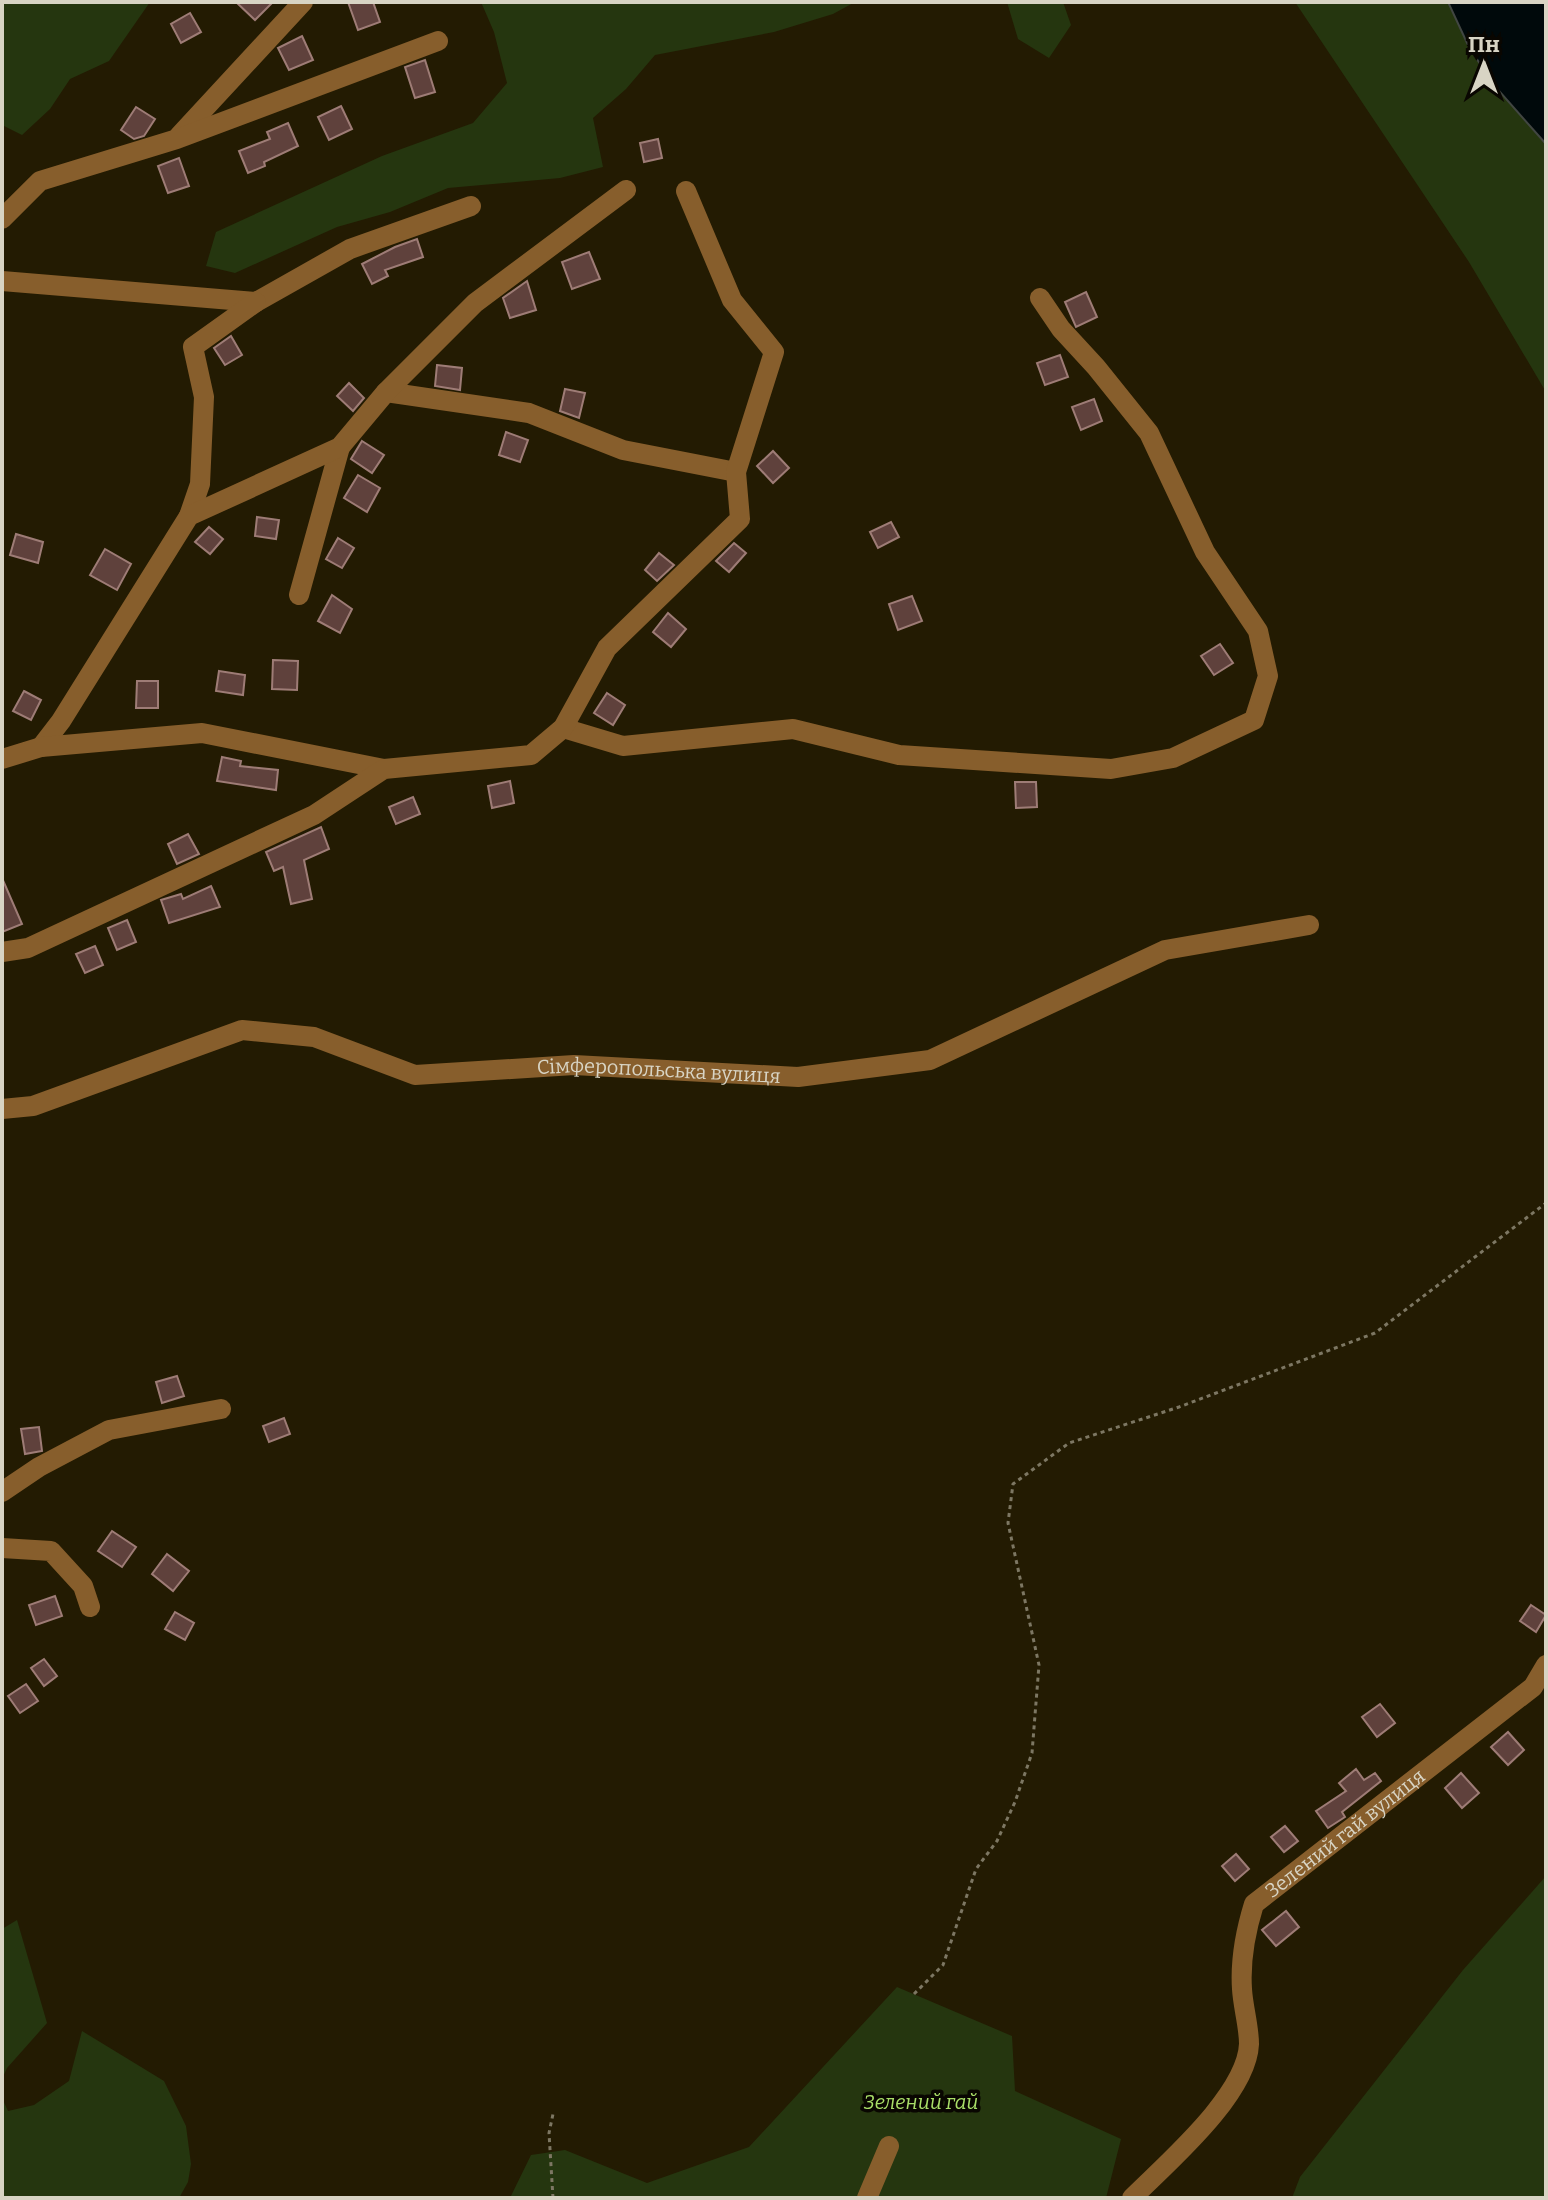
<svg xmlns="http://www.w3.org/2000/svg" width="1548" height="2200" viewBox="0 0 1548 2200" font-family="Bitter,serif">
	<style>
		.green { fill: #25360f }
		.water { fill: #00090b; stroke: #414642; stroke-width: 2 }
		.building { fill: #5f413c; stroke: #9e7c76; stroke-width: 2 }
		.lines { fill: none; stroke-linecap: round; stroke-linejoin: round }
		.path { stroke: #7d7763; stroke-width: 3; stroke-dasharray: 4 4; stroke-linecap: butt }
		.minor { stroke: #875e2c; stroke-width: 20 }
		.labels { text-anchor: middle; stroke-width: 7; stroke-linejoin: round; paint-order: stroke }
		.street-label { font-size: 20px; fill: #d8d4c4; stroke: #090601 }
		.park-label { font-size: 20px; font-style: italic; fill: #a9de68; stroke: #090601 }
	</style>
	<rect width="100%" height="100%" fill="#231b02"/>
	<g class="green">
		<polygon points="2,2 150,2 109,61 70,79 50,109 22,135 2,125"/>
		<polygon points="481,2 855,2 833,14 774,32 655,55 626,89 593,118 603,167 560,178 448,188 390,212 337,227 235,273 206,266 216,232 382,156 473,123 507,83 494,32"/>
		<polygon points="1007,2 1063,2 1071,25 1049,58 1018,39"/>
		<polygon points="1295,2 1448,2 1468,45 1492,83 1546,144 1546,392 1469,262"/>
		<polygon points="1546,1876 1546,2198 1292,2198 1300,2177 1463,1970"/>
		<polygon points="17,1920 47,2023 7,2068 2,2079 2,1929"/>
		<polygon points="897,1987 1012,2036 1015,2091 1121,2139 1106,2198 510,2198 531,2155 565,2150 647,2183 749,2147"/>
		<polygon points="82,2031 164,2081 186,2126 191,2164 188,2182 179,2198 2,2198 2,2098 8,2111 34,2105 69,2081"/>
	</g>
	<polygon class="water" points="1448,2 1546,2 1546,144 1492,83 1468,45"/>
	<g class="building">
		<polygon points="236,2 273,2 255,20"/>
		<polygon points="348,2 373,2 380,22 358,30"/>
		<polygon points="190,13 201,32 181,43 171,24"/>
		<polygon points="302,36 313,60 289,70 278,48"/>
		<polygon points="425,60 435,92 415,98 405,67"/>
		<polygon points="341,106 352,129 329,140 318,117"/>
		<polygon points="136,107 155,119 144,136 134,139 121,130"/>
		<polygon points="288,123 298,146 264,162 265,166 248,173 239,151 270,139 267,132"/>
		<polygon points="658,139 662,158 644,162 640,143"/>
		<polygon points="179,158 189,186 168,193 158,166"/>
		<polygon points="417,239 423,257 385,270 388,276 372,284 362,264 395,247"/>
		<polygon points="589,252 600,279 572,289 562,262"/>
		<polygon points="527,281 536,310 510,318 503,298"/>
		<polygon points="1086,292 1097,317 1076,327 1065,302"/>
		<polygon points="231,336 242,355 225,365 214,348"/>
		<polygon points="1060,355 1068,377 1045,385 1037,363"/>
		<polygon points="437,365 462,368 460,390 435,386"/>
		<polygon points="349,383 364,398 353,411 337,396"/>
		<polygon points="565,389 585,393 579,418 560,411"/>
		<polygon points="1094,399 1102,421 1081,430 1072,407"/>
		<polygon points="506,432 528,440 520,462 499,455"/>
		<polygon points="362,441 384,455 372,473 351,459"/>
		<polygon points="773,451 789,468 773,483 757,466"/>
		<polygon points="358,475 380,488 367,512 344,498"/>
		<polygon points="257,517 279,520 276,539 255,536"/>
		<polygon points="891,522 899,537 878,548 870,532"/>
		<polygon points="209,527 223,539 210,554 195,542"/>
		<polygon points="16,534 43,542 38,563 10,555"/>
		<polygon points="338,538 354,548 342,568 326,559"/>
		<polygon points="734,543 746,553 729,572 716,561"/>
		<polygon points="105,549 131,564 117,590 90,575"/>
		<polygon points="659,553 674,565 657,581 645,570"/>
		<polygon points="332,595 352,609 340,633 318,621"/>
		<polygon points="912,596 922,621 898,630 889,604"/>
		<polygon points="668,613 686,629 671,647 653,632"/>
		<polygon points="1220,644 1233,663 1214,675 1201,656"/>
		<polygon points="273,660 298,661 297,690 272,689"/>
		<polygon points="219,671 245,675 243,695 216,691"/>
		<polygon points="137,681 158,681 158,708 136,708"/>
		<polygon points="24,691 41,700 31,720 13,711"/>
		<polygon points="607,693 625,705 613,725 594,713"/>
		<polygon points="222,757 241,761 240,766 278,770 276,790 217,781"/>
		<polygon points="510,781 514,803 492,808 488,786"/>
		<polygon points="1015,782 1036,782 1037,807 1016,808"/>
		<polygon points="413,797 420,814 396,824 389,807"/>
		<polygon points="321,827 329,849 304,860 312,899 291,904 283,867 274,871 266,852"/>
		<polygon points="188,834 199,854 177,864 168,844"/>
		<polygon points="2,878 22,924 2,932"/>
		<polygon points="211,886 220,907 169,923 161,900 181,894 183,899"/>
		<polygon points="127,920 136,942 117,950 108,928"/>
		<polygon points="95,946 103,965 85,973 76,954"/>
		<polygon points="177,1376 184,1396 162,1403 156,1382"/>
		<polygon points="284,1418 290,1434 269,1442 263,1426"/>
		<polygon points="39,1427 42,1451 25,1454 21,1429"/>
		<polygon points="112,1531 136,1547 122,1567 98,1551"/>
		<polygon points="167,1554 189,1571 173,1591 152,1574"/>
		<polygon points="55,1596 62,1616 36,1625 29,1605"/>
		<polygon points="1531,1605 1546,1615 1536,1632 1520,1621"/>
		<polygon points="175,1612 194,1623 185,1640 165,1629"/>
		<polygon points="44,1659 57,1676 44,1686 31,1668"/>
		<polygon points="26,1684 38,1701 20,1713 8,1696"/>
		<polygon points="1380,1704 1395,1723 1377,1737 1362,1717"/>
		<polygon points="1508,1732 1524,1750 1508,1765 1491,1747"/>
		<polygon points="1356,1769 1364,1780 1375,1773 1381,1781 1342,1812 1345,1817 1328,1828 1316,1811 1346,1791 1339,1783"/>
		<polygon points="1461,1773 1479,1793 1462,1808 1445,1788"/>
		<polygon points="1285,1826 1298,1841 1284,1852 1271,1837"/>
		<polygon points="1236,1854 1249,1869 1235,1881 1222,1866"/>
		<polygon points="1286,1911 1299,1927 1276,1946 1262,1930"/>
	</g>
	<g class="lines">
		<g class="path">
			<polyline points="914,1994 943,1965 976,1869 997,1841 1015,1802 1032,1753 1039,1665 1008,1523 1013,1484 1069,1443 1179,1407 1375,1333 1546,1203"/>
			<polyline points="553,2198 549,2133 553,2114"/>
		</g>
		<g class="minor">
			<polyline points="179,136 303,2"/>
			<polyline points="2,219 40,181 177,139 438,41"/>
			<polyline points="2,281 256,302 350,249 471,206"/>
			<polyline points="386,392 529,413 623,450 736,472"/>
			<polyline points="189,516 200,484 204,397 193,347 256,302"/>
			<polyline points="299,595 340,447"/>
			<polyline points="563,728 623,746 793,729 899,755 1111,769 1173,758 1254,720 1268,676 1258,631 1205,552 1149,433 1096,367 1061,329 1040,298"/>
			<polyline points="41,747 61,721 189,516 340,447 386,392 475,303 626,190"/>
			<polyline points="2,759 41,747 202,733 384,769"/>
			<polyline points="2,952 28,948 314,815 384,769 531,755 563,728 607,648 740,519 736,472 774,352 732,300 686,191"/>
			<path id="s1" d="M2,1109L33,1106L242,1030L314,1037L415,1075L574,1065L798,1077L930,1060L1165,950L1309,925"/>
			<polyline points="2,1492 39,1467 109,1430 221,1409"/>
			<polyline points="2,1548 51,1551 83,1586 90,1607"/>
			<polyline points="867,2198 889,2146"/>
			<path id="s2" d="M1132,2198C1167,2163 1247,2095 1249,2044C1249,2026 1243,2007 1242,1989C1240,1959 1245,1933 1254,1904L1533,1687L1546,1665"/>
		</g>
	</g>
	<g class="labels">
		<g class="street-label">
			<text dy="7" stroke="none"><textPath href="#s1" startOffset="678">Сімферопольська вулиця</textPath></text>
			<text dy="7" stroke="none"><textPath href="#s2" startOffset="454">Зелений гай вулиця</textPath></text>
		</g>
		<g class="park-label">
			<text x="921" y="2109">Зелений гай</text>
		</g>
	</g>
	<rect width="1548" height="2200" fill="none" stroke="#d8d4c4" stroke-width="8"/>
	<g transform="translate(1484 64)" stroke="#090601" stroke-width="6" paint-order="stroke">
	<path d="M0-6L14 30L0 20L-14 30Z" fill="#d8d4c4"/>
	<text y="-12" font-size="22" font-weight="bold" text-anchor="middle" fill="#d8d4c4">Пн</text>
	</g>
</svg>
